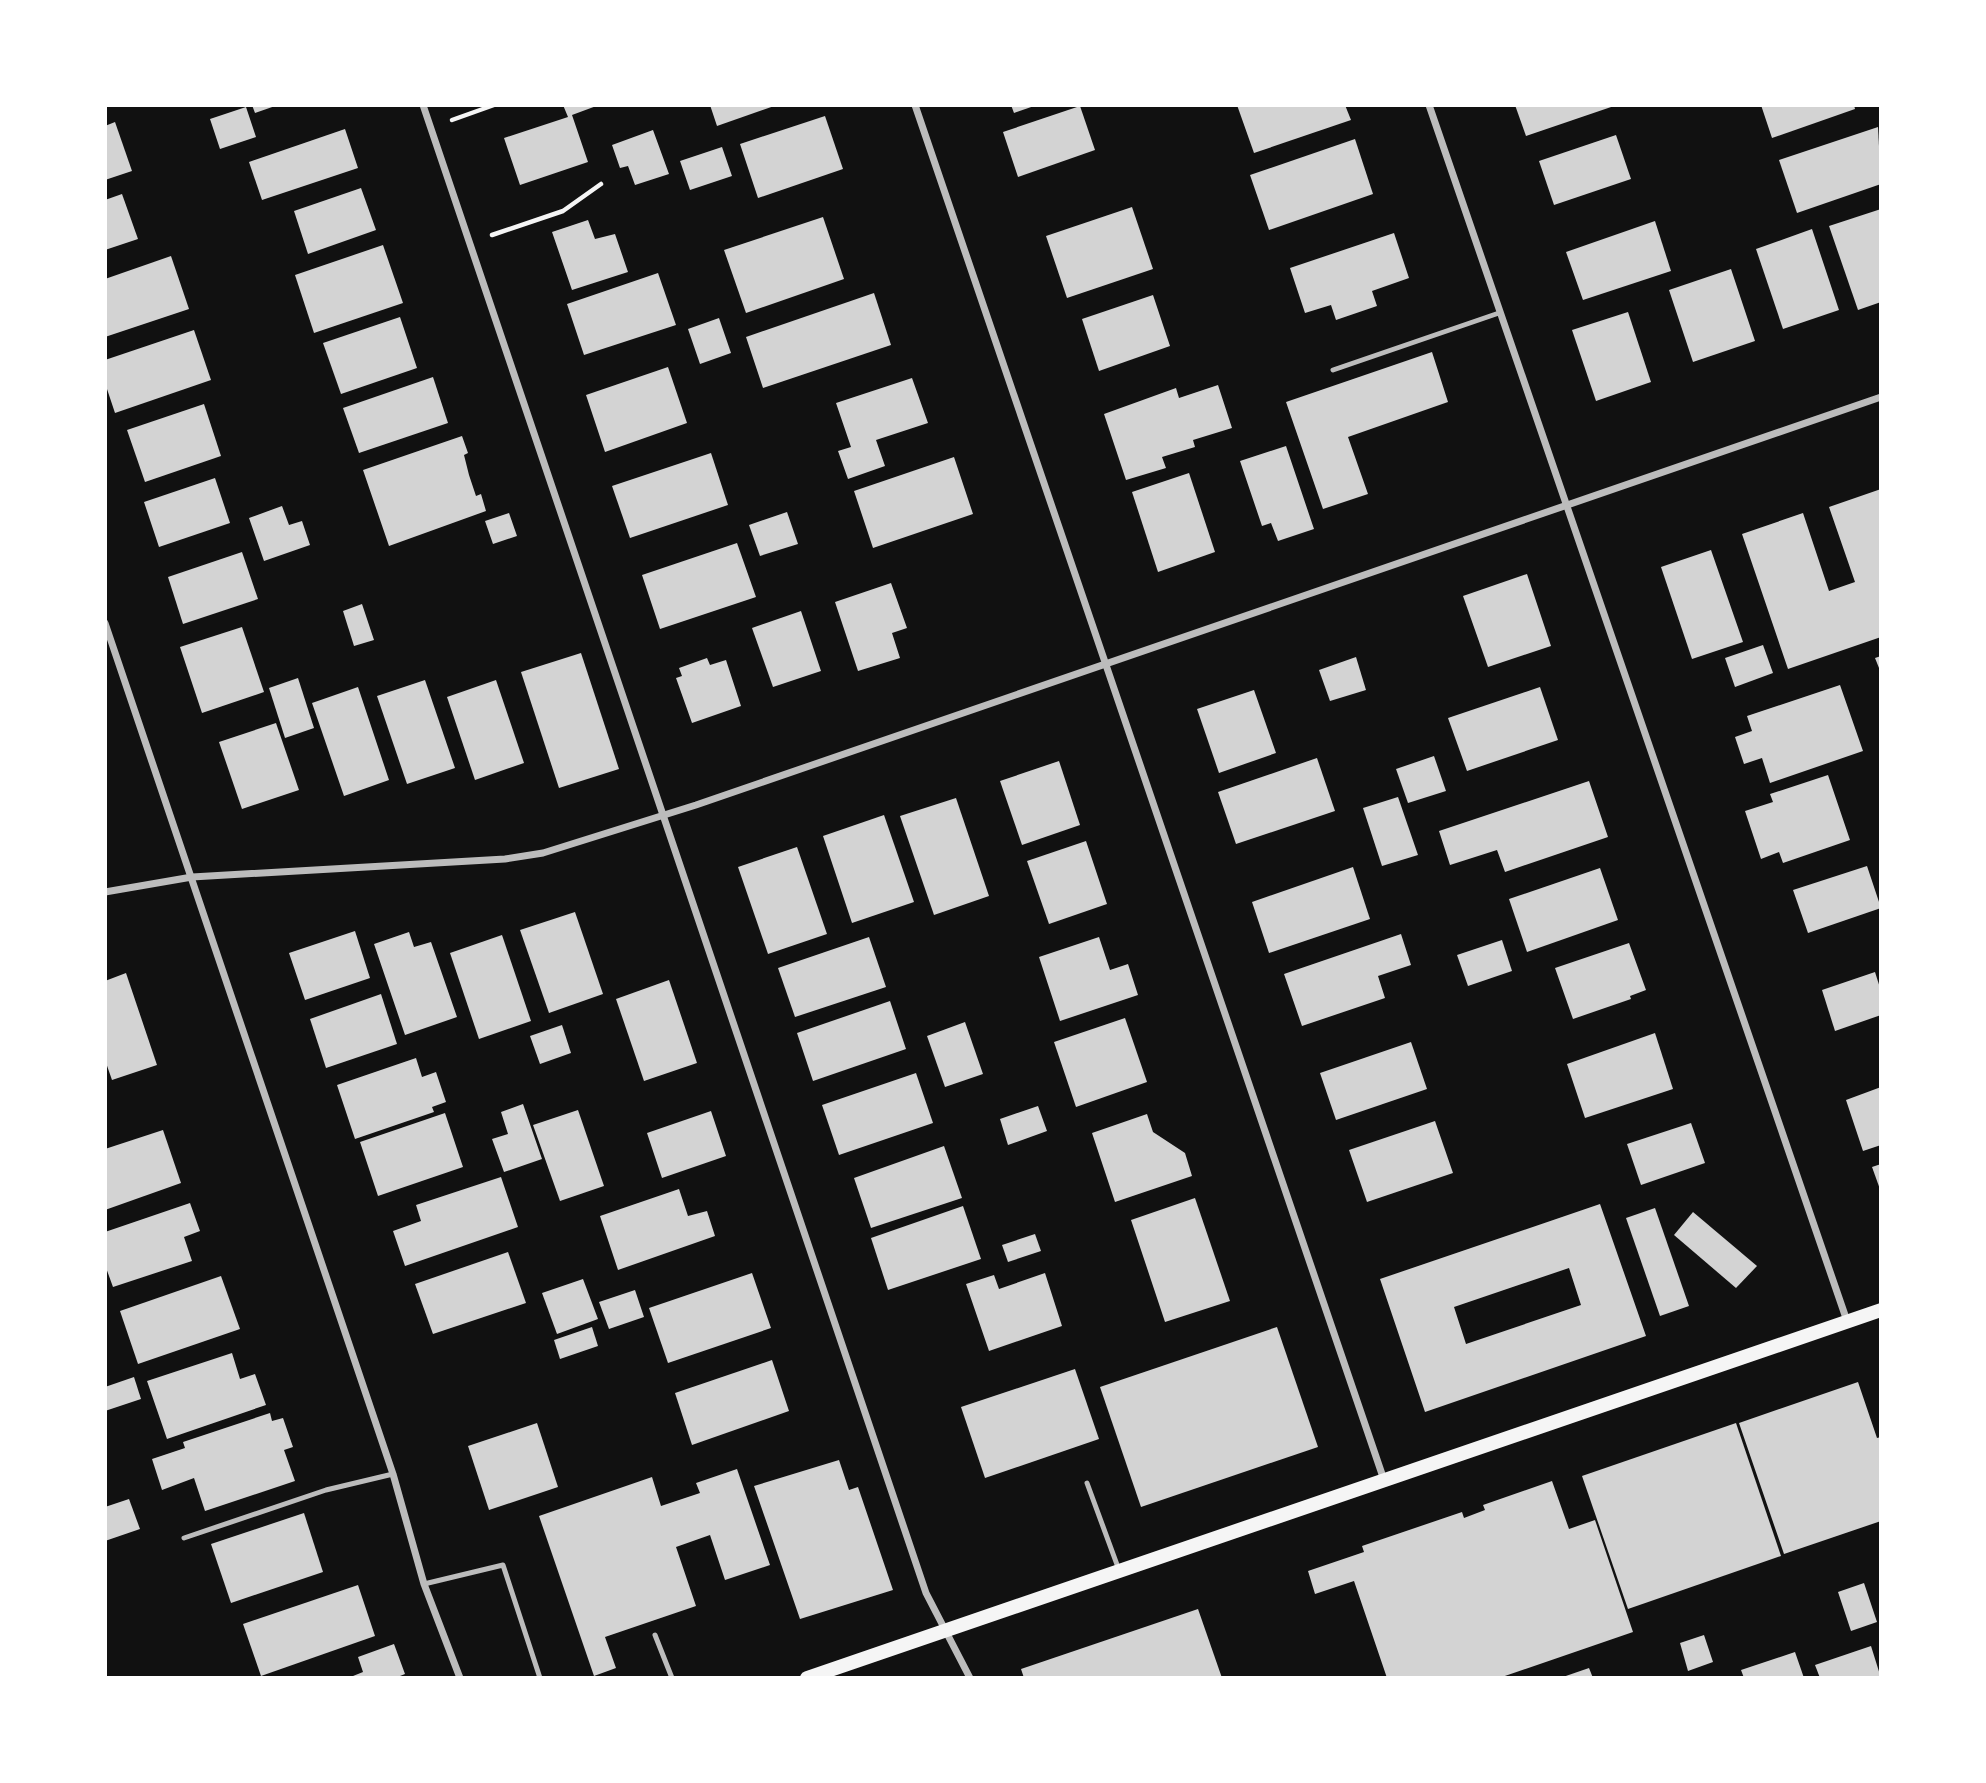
<svg xmlns="http://www.w3.org/2000/svg" width="1986" height="1783" viewBox="0 0 1986 1783" font-family="Commissioner,sans-serif">
	<style>
		.building { fill: #d3d3d3; fill-rule: evenodd }
		.lines { fill: none; stroke-linecap: round; stroke-linejoin: round }
		.path { stroke: #f5f5f5; stroke-width: 4.5 }
		.service { stroke: #bcbcbc; stroke-width: 5 }
		.minor { stroke: #bcbcbc; stroke-width: 7 }
		.secondary { stroke: #f5f5f5; stroke-width: 14 }
	</style>
	<rect width="100%" height="100%" fill="#111"/>
	<g class="building">
		<polygon points="252,105 278,105 255,113"/>
		<polygon points="563,105 599,105 572,115 588,162 520,185 504,138 568,117"/>
		<polygon points="710,105 777,105 717,126"/>
		<polygon points="1011,105 1037,105 1014,113"/>
		<polygon points="1237,105 1345,105 1351,120 1254,153"/>
		<polygon points="1515,105 1617,105 1526,136"/>
		<polygon points="1761,105 1854,105 1855,109 1772,138"/>
		<polygon points="1080,106 1095,150 1018,177 1003,132"/>
		<polygon points="246,107 256,137 220,149 210,119"/>
		<polygon points="825,116 843,169 758,198 740,144"/>
		<polygon points="115,122 132,171 105,180 105,126"/>
		<polygon points="1878,127 1881,184 1797,213 1779,160"/>
		<polygon points="345,129 358,168 262,200 249,162"/>
		<polygon points="653,130 669,174 635,185 628,166 620,168 612,145"/>
		<polygon points="1616,135 1631,179 1554,205 1539,161"/>
		<polygon points="1355,139 1373,194 1269,230 1250,175"/>
		<polygon points="722,147 732,176 690,190 680,161"/>
		<polygon points="361,188 376,230 308,254 294,211"/>
		<polygon points="122,194 138,239 105,250 105,200"/>
		<polygon points="1132,207 1153,269 1067,298 1046,236"/>
		<polygon points="1881,209 1881,302 1858,310 1829,226"/>
		<polygon points="823,217 844,279 746,313 724,250"/>
		<polygon points="588,220 595,239 615,234 628,272 572,290 552,232"/>
		<polygon points="1655,221 1671,271 1583,300 1566,252"/>
		<polygon points="1812,229 1839,310 1783,329 1756,249"/>
		<polygon points="1394,233 1409,278 1372,291 1377,306 1336,320 1331,305 1305,313 1290,268"/>
		<polygon points="383,245 403,303 314,333 295,275"/>
		<polygon points="171,256 189,309 105,337 105,279"/>
		<polygon points="1731,269 1755,341 1693,362 1669,290"/>
		<polygon points="658,273 676,325 584,355 567,304"/>
		<polygon points="874,293 891,345 763,388 746,337"/>
		<polygon points="1153,295 1170,346 1099,371 1082,319"/>
		<polygon points="1628,312 1651,382 1596,401 1572,330"/>
		<polygon points="400,317 417,368 341,394 323,343"/>
		<polygon points="719,318 731,353 700,364 688,329"/>
		<polygon points="194,330 211,380 115,413 105,383 105,360"/>
		<polygon points="1432,352 1448,402 1348,437 1368,494 1323,509 1286,402"/>
		<polygon points="668,367 687,423 605,452 586,395"/>
		<polygon points="433,377 448,423 359,453 343,408"/>
		<polygon points="912,378 928,423 876,440 885,466 848,479 838,451 851,447 836,403"/>
		<polygon points="1218,385 1232,428 1193,440 1195,447 1162,457 1166,468 1126,480 1104,414 1176,388 1179,398"/>
		<polygon points="204,404 221,456 145,482 127,430"/>
		<polygon points="462,436 468,453 464,455 469,475 476,496 481,494 486,511 389,546 363,470"/>
		<polygon points="1286,446 1314,529 1278,541 1271,523 1262,526 1240,461"/>
		<polygon points="711,453 728,505 630,538 612,486"/>
		<polygon points="954,457 973,514 873,548 854,491"/>
		<polygon points="1189,473 1215,552 1158,572 1132,492"/>
		<polygon points="215,478 230,523 159,547 144,502"/>
		<polygon points="1881,489 1881,637 1788,669 1742,534 1803,513 1829,591 1855,582 1829,507"/>
		<polygon points="282,506 289,525 302,521 310,545 264,561 249,518"/>
		<polygon points="787,512 798,544 760,556 749,525"/>
		<polygon points="509,513 517,536 493,544 485,521"/>
		<polygon points="737,543 756,597 660,629 642,575"/>
		<polygon points="1711,550 1743,642 1692,659 1661,567"/>
		<polygon points="242,552 258,599 183,624 168,577"/>
		<polygon points="1527,574 1551,646 1488,667 1463,596"/>
		<polygon points="891,583 907,628 892,633 900,658 858,671 835,602"/>
		<polygon points="362,604 374,640 354,646 343,611"/>
		<polygon points="801,611 821,671 773,687 752,628"/>
		<polygon points="242,627 264,692 202,713 180,647"/>
		<polygon points="1763,645 1773,673 1735,687 1725,658"/>
		<polygon points="581,653 619,769 559,788 521,672"/>
		<polygon points="1881,656 1881,673 1875,658"/>
		<polygon points="1356,657 1366,690 1330,701 1319,670"/>
		<polygon points="707,658 710,665 726,660 741,706 692,723 676,678 682,676 679,668"/>
		<polygon points="298,678 314,728 285,738 269,688"/>
		<polygon points="425,680 455,768 407,784 377,696"/>
		<polygon points="496,680 524,763 475,780 447,697"/>
		<polygon points="1840,685 1863,751 1770,783 1762,758 1744,764 1735,737 1752,731 1747,716"/>
		<polygon points="358,687 389,780 344,796 312,703"/>
		<polygon points="1540,687 1558,740 1467,771 1448,718"/>
		<polygon points="1254,690 1276,753 1219,773 1197,709"/>
		<polygon points="276,723 299,790 242,809 219,742"/>
		<polygon points="1434,756 1446,791 1408,803 1396,769"/>
		<polygon points="1317,758 1335,811 1236,844 1218,792"/>
		<polygon points="1059,761 1080,825 1022,845 1000,781"/>
		<polygon points="1828,775 1850,840 1783,863 1779,852 1761,859 1745,811 1773,802 1770,794"/>
		<polygon points="1589,781 1608,837 1505,872 1497,850 1450,865 1439,831"/>
		<polygon points="1398,797 1418,855 1382,866 1363,808"/>
		<polygon points="956,798 989,896 934,915 900,816"/>
		<polygon points="884,815 914,902 852,923 823,836"/>
		<polygon points="1086,841 1107,904 1049,924 1027,861"/>
		<polygon points="797,847 827,934 768,954 738,867"/>
		<polygon points="1867,866 1881,908 1808,933 1793,890"/>
		<polygon points="1353,867 1370,919 1269,953 1252,902"/>
		<polygon points="1600,868 1618,920 1527,952 1509,899"/>
		<polygon points="575,912 603,994 549,1013 520,930"/>
		<polygon points="355,931 370,978 305,1000 289,953"/>
		<polygon points="409,932 414,947 431,942 457,1017 405,1035 374,944"/>
		<polygon points="1401,934 1411,965 1378,976 1385,998 1302,1026 1284,974"/>
		<polygon points="502,935 531,1021 479,1039 450,953"/>
		<polygon points="869,937 886,987 795,1017 778,968"/>
		<polygon points="1099,937 1110,970 1128,964 1138,995 1060,1021 1039,957"/>
		<polygon points="1502,940 1512,971 1468,986 1457,955"/>
		<polygon points="1629,943 1646,990 1630,996 1631,999 1573,1019 1555,968"/>
		<polygon points="1875,972 1881,991 1881,1015 1835,1031 1822,990"/>
		<polygon points="126,973 157,1065 112,1080 105,1060 105,981"/>
		<polygon points="669,980 697,1063 644,1081 616,999"/>
		<polygon points="381,994 397,1044 326,1068 310,1019"/>
		<polygon points="890,1001 906,1049 813,1081 797,1033"/>
		<polygon points="1125,1018 1147,1082 1076,1107 1054,1042"/>
		<polygon points="965,1022 983,1074 945,1087 927,1036"/>
		<polygon points="562,1025 571,1053 540,1064 530,1036"/>
		<polygon points="1655,1033 1673,1089 1585,1118 1567,1064"/>
		<polygon points="1411,1042 1427,1089 1336,1120 1320,1073"/>
		<polygon points="416,1058 422,1077 436,1072 446,1102 432,1107 434,1112 355,1139 337,1085"/>
		<polygon points="916,1073 933,1123 839,1155 822,1105"/>
		<polygon points="1881,1087 1881,1145 1863,1151 1846,1100"/>
		<polygon points="523,1104 542,1159 504,1172 492,1139 508,1134 501,1112"/>
		<polygon points="1038,1106 1047,1131 1008,1145 1000,1119"/>
		<polygon points="578,1110 604,1186 560,1201 533,1125"/>
		<polygon points="711,1111 726,1156 662,1178 647,1133"/>
		<polygon points="445,1113 463,1167 378,1196 360,1142"/>
		<polygon points="1147,1114 1153,1132 1185,1153 1192,1176 1115,1202 1092,1133"/>
		<polygon points="1435,1121 1453,1173 1367,1202 1349,1150"/>
		<polygon points="1691,1123 1705,1163 1641,1185 1627,1144"/>
		<polygon points="163,1130 181,1183 105,1210 105,1149"/>
		<polygon points="944,1146 962,1198 871,1228 854,1178"/>
		<polygon points="1881,1164 1881,1192 1872,1167"/>
		<polygon points="501,1177 518,1227 405,1266 393,1231 421,1221 416,1205"/>
		<polygon points="679,1189 688,1216 707,1211 715,1236 618,1270 600,1216"/>
		<polygon points="1195,1198 1230,1301 1165,1322 1131,1220"/>
		<polygon points="190,1203 200,1231 184,1237 192,1261 113,1287 105,1265 105,1232"/>
		<path d="M1600,1204L1646,1336L1425,1412L1380,1279ZM1569,1268L1581,1305L1466,1344L1454,1307Z"/>
		<polygon points="963,1206 981,1259 888,1290 871,1238"/>
		<polygon points="1655,1208 1689,1306 1660,1316 1626,1218"/>
		<polygon points="1693,1212 1757,1266 1736,1288 1674,1235"/>
		<polygon points="1035,1234 1041,1251 1008,1262 1002,1245"/>
		<polygon points="508,1252 526,1303 433,1334 415,1284"/>
		<polygon points="752,1273 771,1328 668,1363 649,1308"/>
		<polygon points="1045,1273 1062,1326 989,1351 966,1284 994,1275 999,1289"/>
		<polygon points="221,1276 240,1329 138,1364 120,1311"/>
		<polygon points="583,1279 598,1319 557,1334 542,1293"/>
		<polygon points="635,1290 644,1317 609,1329 599,1302"/>
		<polygon points="592,1327 598,1346 560,1359 554,1340"/>
		<polygon points="1277,1327 1318,1447 1141,1507 1100,1387"/>
		<polygon points="232,1353 240,1379 255,1374 266,1405 167,1439 147,1381"/>
		<polygon points="772,1360 789,1411 692,1445 675,1393"/>
		<polygon points="1075,1369 1099,1439 985,1478 961,1407"/>
		<polygon points="134,1377 141,1399 105,1411 105,1387"/>
		<polygon points="1858,1382 1877,1438 1881,1437 1881,1521 1784,1554 1739,1423"/>
		<polygon points="270,1413 272,1421 283,1418 293,1447 284,1450 295,1481 205,1511 194,1478 162,1490 152,1459 185,1448 183,1442"/>
		<polygon points="537,1423 558,1487 489,1510 468,1446"/>
		<polygon points="1736,1423 1781,1556 1628,1609 1582,1476"/>
		<polygon points="839,1460 849,1490 858,1487 893,1590 800,1619 754,1486"/>
		<polygon points="737,1469 770,1565 725,1580 710,1535 676,1547 696,1606 605,1637 616,1668 594,1676 539,1516 652,1477 661,1506 700,1493 696,1483"/>
		<polygon points="1552,1481 1569,1529 1595,1520 1633,1632 1499,1678 1387,1678 1354,1581 1315,1594 1308,1571 1364,1552 1362,1546 1462,1512 1464,1518 1485,1510 1483,1505"/>
		<polygon points="129,1499 140,1529 105,1541 105,1507"/>
		<polygon points="304,1513 323,1572 231,1603 211,1544"/>
		<polygon points="1864,1583 1877,1622 1851,1631 1838,1592"/>
		<polygon points="358,1585 375,1636 261,1676 243,1624"/>
		<polygon points="1198,1609 1222,1678 1024,1678 1021,1669"/>
		<polygon points="1704,1635 1713,1662 1688,1671 1680,1643"/>
		<polygon points="394,1644 405,1674 395,1678 348,1678 363,1672 358,1657"/>
		<polygon points="1871,1646 1881,1678 1820,1678 1815,1665"/>
		<polygon points="1795,1652 1804,1678 1744,1678 1741,1670"/>
		<polygon points="1589,1668 1593,1678 1560,1678"/>
	</g>
	<g class="lines">
		<g class="path">
			<polyline points="452,120 494,105"/>
			<polyline points="492,235 563,211 601,184"/>
		</g>
		<g class="service">
			<polyline points="1333,370 1499,313"/>
			<polyline points="1087,1483 1119,1570"/>
			<polyline points="184,1538 326,1490 393,1474"/>
			<polyline points="424,1584 503,1565 540,1678"/>
			<polyline points="655,1635 672,1678"/>
		</g>
		<g class="minor">
			<polyline points="423,105 926,1593 970,1678"/>
			<polyline points="915,105 1384,1480"/>
			<polyline points="1429,105 1847,1321"/>
			<polyline points="105,623 393,1474 424,1584 460,1678"/>
			<polyline points="105,892 192,877 505,859 543,853 696,805 1881,397"/>
		</g>
		<polyline class="secondary" points="807,1678 1881,1310"/>
	</g>
	<rect width="1986" height="1783" fill="none" stroke="#ffffff" stroke-width="214"/>
</svg>
